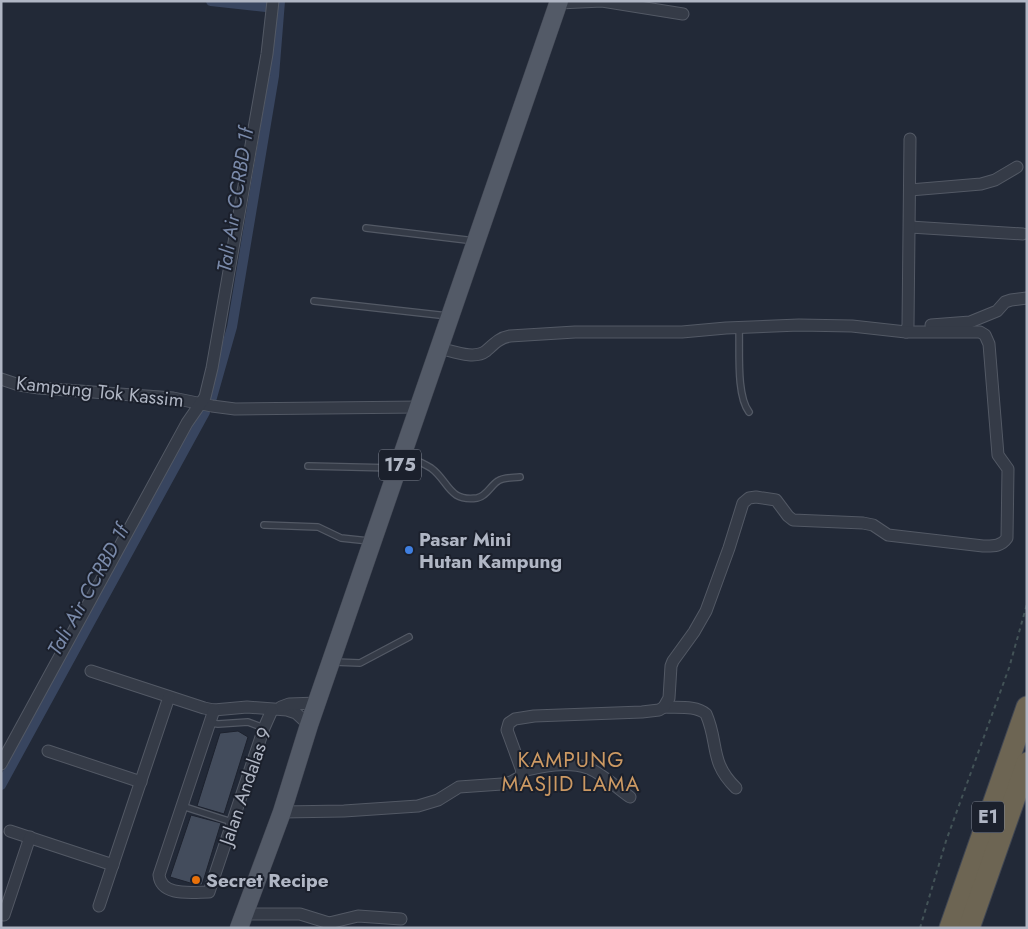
<svg xmlns="http://www.w3.org/2000/svg" width="1028" height="929" viewBox="0 0 1028 929" font-family="Jost,sans-serif">
	<style>
		.lines { fill: none; stroke-linecap: round; stroke-linejoin: round }
		.canal { stroke: #38455f; stroke-width: 10 }
		.building { fill: #434c5c; stroke: #1d222e }
		.lane-casing { stroke: #535965; stroke-width: 8 }
		.street-casing { stroke: #535965; stroke-width: 13 }
		.primary-casing { stroke: #3f4451; stroke-width: 19 }
		.highway-casing { stroke: #404652; stroke-width: 23 }
		.path { stroke: #435357; stroke-width: 2; stroke-dasharray: 4 4; stroke-linecap: butt }
		.lane { stroke: #353b47; stroke-width: 5.5 }
		.street { stroke: #353b47; stroke-width: 11 }
		.primary { stroke: #535a67; stroke-width: 18 }
		.highway { stroke: #6d6553; stroke-width: 21 }
		.shop-dot { fill: #3f7fe0; stroke: #1b202c; stroke-width: 2 }
		.food-dot { fill: #e8710a; stroke: #1b202c; stroke-width: 2 }
		.labels { text-anchor: middle; stroke-width: 4; stroke-linejoin: round; paint-order: stroke }
		.shield { fill: #1b202c; stroke: #838996; stroke-width: 1 }
		.shield-label { font-size: 18px; font-weight: bold; fill: #b0b6c4 }
		.street-label { font-size: 19px; fill: #b0b6c4; stroke: #1b202c }
		.poi-label { font-size: 19px; font-weight: bold; fill: #b0b6c4; stroke: #1b202c; text-anchor: start }
		.water-label { font-size: 20px; font-style: italic; fill: #7a8aaa; stroke: #1b202c }
		.quarter-label { font-size: 21px; letter-spacing: 1px; fill: #cc9963; stroke: #1b202c }
	</style>
	<rect width="100%" height="100%" fill="#222937"/>
	<g class="lines">
		<g class="canal">
			<polyline points="211,1 266,7"/>
			<polyline points="211,401 232,327 274,76 280,1"/>
			<polyline points="1,785 205,412"/>
		</g>
	</g>
	<g class="building">
		<polygon points="238,731 248,737 224,814 197,806 220,733"/>
		<polygon points="191,815 221,823 202,885 197,885 170,877"/>
	</g>
	<g class="lines">
		<defs>
			<g id="lane">
				<polyline points="366,228 475,241"/>
				<polyline points="314,301 448,316"/>
				<path d="M739,328C740,350 736,395 749,412"/>
				<path d="M404,455C413,459 423,463 431,468C449,481 448,502 477,498C487,496 490,486 498,481C504,477 513,478 520,477"/>
				<polyline points="308,466 394,468"/>
				<polyline points="264,525 318,527 341,538 369,541"/>
				<polyline points="334,662 360,663 409,637"/>
				<polyline points="210,723 218,724 248,722 264,728"/>
				<polyline points="182,806 232,822"/>
			</g>
			<g id="street">
				<polyline points="559,3 602,1 683,14"/>
				<polyline points="910,190 981,184 995,180 1017,167"/>
				<polyline points="910,227 1023,234"/>
				<polyline points="931,325 970,322 997,311 1005,302 1011,300 1027,298"/>
				<polyline points="906,332 908,325 910,139"/>
				<polyline points="1,379 19,385 39,388 173,398 212,406 235,409 419,407"/>
				<polyline points="91,671 204,708 214,710 247,707 287,710 296,713 309,725"/>
				<polyline points="281,707 289,704 318,703"/>
				<path d="M664,707C677,708 696,705 706,714C719,743 709,762 736,788"/>
				<path d="M214,710L159,875C161,897 192,892 209,892L264,728L272,710"/>
				<polyline points="48,751 141,782"/>
				<polyline points="1,764 187,423 205,397 212,368 267,54 273,1"/>
				<path d="M522,771C543,766 567,761 588,768C603,774 617,788 630,797"/>
				<path d="M282,812L344,811L418,806L438,800L459,787L502,784L511,782L520,777L522,771L507,730L509,723L515,719L534,716L642,712L659,710L664,707L669,698L671,666L673,661L694,632L706,611L729,548L743,503L749,498L756,497L776,500L788,516L793,520L863,523L873,525L888,535L983,546C992,546 1001,547 1007,538L1008,469L998,455L989,344L985,335L980,332H906L852,326L799,325L726,328L682,332H575L510,336C499,338 494,344 486,351C474,360 453,351 439,348"/>
				<polyline points="10,831 113,865"/>
				<polyline points="99,906 169,697"/>
				<polyline points="243,914 300,914 329,923 358,916 401,919"/>
				<polyline points="4,915 30,837"/>
			</g>
			<polyline id="primary" points="239,928 282,812 309,725 559,1"/>
			<g id="highway">
				<polyline points="950,928 1027,707"/>
				<polyline points="969,928 1027,763"/>
			</g>
		</defs>
		<use href="#lane" class="lane-casing"/>
		<use href="#street" class="street-casing"/>
		<use href="#primary" class="primary-casing"/>
		<use href="#highway" class="highway-casing"/>
		<polyline class="path" points="920,928 946,841 1009,668 1027,604"/>
		<use href="#lane" class="lane"/>
		<use href="#street" class="street"/>
		<use href="#primary" class="primary"/>
		<use href="#highway" class="highway"/>
	</g>
	<circle class="shop-dot" cx="409" cy="550" r="5"/>
	<circle class="food-dot" cx="196" cy="880" r="5"/>
	<g class="labels">
		<g class="shield">
			<rect x="379" y="449.5" width="42" height="31" rx="4"/>
			<rect x="972" y="801.5" width="32" height="31" rx="4"/>
		</g>
		<g class="shield-label">
			<text x="400" y="471">175</text>
			<text x="988" y="823">E1</text>
		</g>
		<g class="street-label">
			<text transform="translate(100 391) rotate(6)" y="7">Kampung Tok Kassim</text>
			<text transform="translate(245 786) rotate(-71)" y="7">Jalan Andalas 9</text>
		</g>
		<g class="poi-label">
			<text x="419" y="546">Pasar Mini<tspan x="419" dy="22">Hutan Kampung</tspan></text>
			<text x="206" y="887">Secret Recipe</text>
		</g>
		<g class="water-label">
			<text transform="translate(235 200) rotate(-81)" y="7">Tali Air CCRBD 1f</text>
			<text transform="translate(88 590) rotate(-61)" y="7">Tali Air CCRBD 1f</text>
		</g>
		<g class="quarter-label">
			<text x="571" y="767">KAMPUNG<tspan x="571" dy="24">MASJID LAMA</tspan></text>
		</g>
	</g>
	<rect width="1028" height="929" fill="none" stroke="#b0b6c4" stroke-width="5"/>
</svg>
